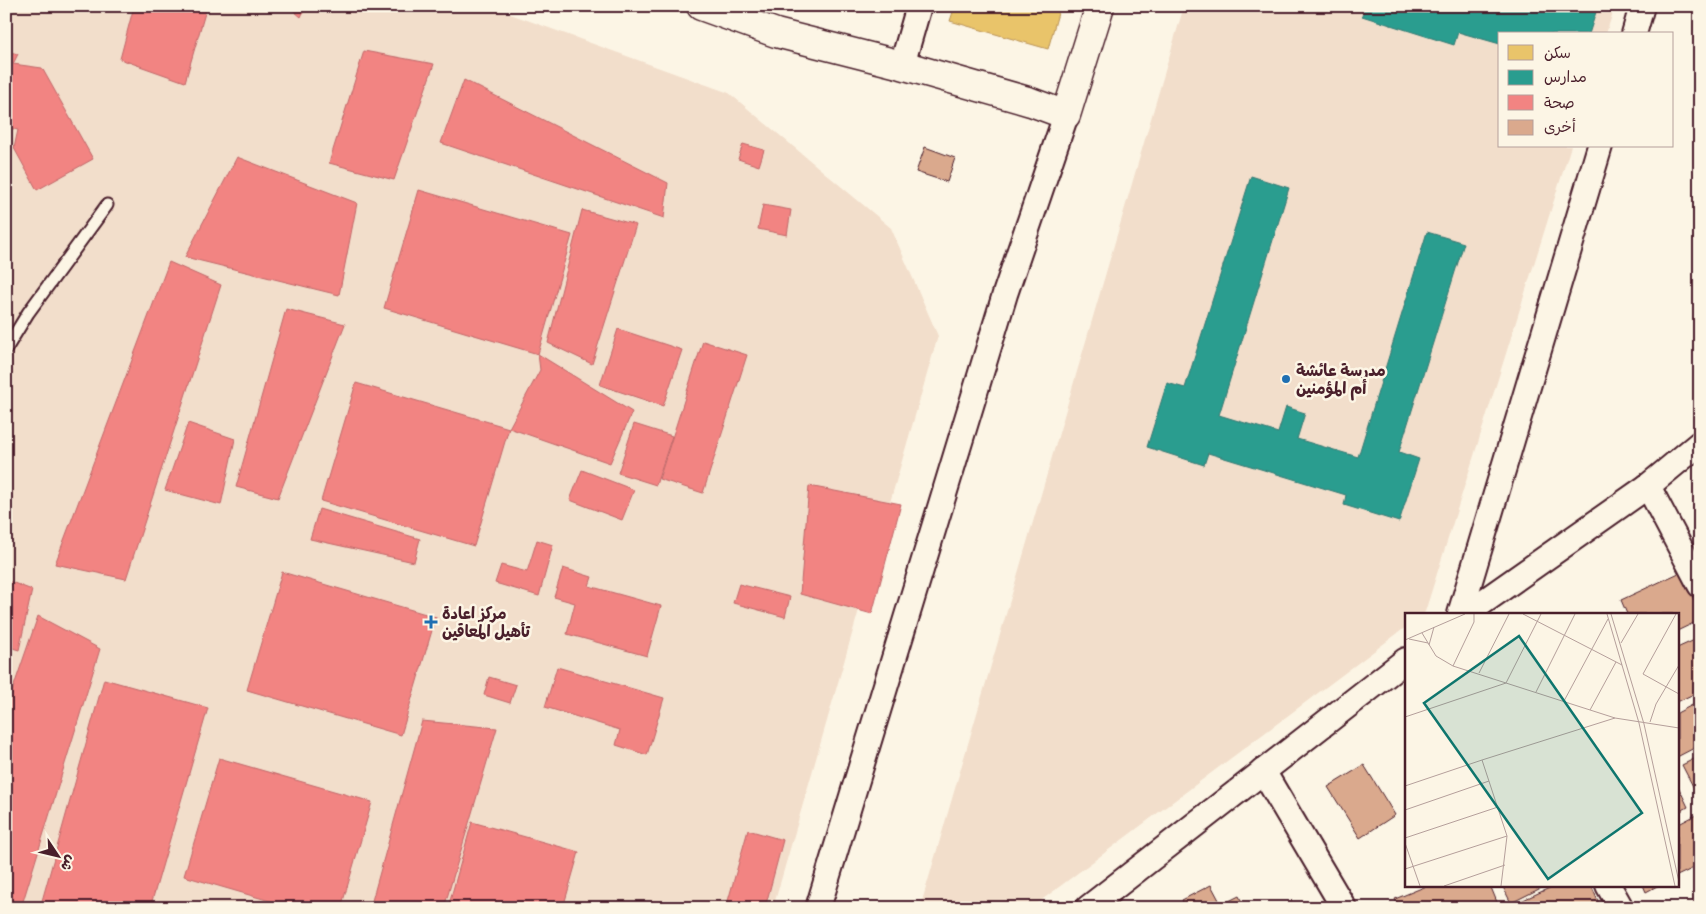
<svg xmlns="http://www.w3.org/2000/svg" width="1706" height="914" viewBox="0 0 1706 914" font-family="'Gochi Hand','Playpen Sans Arabic',sans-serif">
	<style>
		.built { fill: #f2decb }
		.homes { fill: #e9c46a; stroke: #b99257 }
		.schools { fill: #2a9d8f; stroke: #347771 }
		.health { fill: #f28482; stroke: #c06668 }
		.building { fill: #daa98d; stroke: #4a1f2b }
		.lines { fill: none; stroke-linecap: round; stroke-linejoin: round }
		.lane-casing { stroke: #4a1f2b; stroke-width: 15 }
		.street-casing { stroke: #4a1f2b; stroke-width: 28 }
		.secondary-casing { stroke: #4a1f2b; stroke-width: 31 }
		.lane { stroke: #fcf5e5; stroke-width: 11 }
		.street { stroke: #fcf5e5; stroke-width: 24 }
		.secondary { stroke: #fcf5e5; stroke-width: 28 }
		.poi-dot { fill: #1f6fb2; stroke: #fcf5e5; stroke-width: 2 }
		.labels { text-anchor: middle; stroke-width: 5; stroke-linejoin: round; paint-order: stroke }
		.poi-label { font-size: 16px; font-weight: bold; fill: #4a1f2b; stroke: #fcf5e5; text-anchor: start }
		.inset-road { fill: none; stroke: #b59f9b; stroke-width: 1 }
		.view { fill: #0f766e; fill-opacity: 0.15; stroke: #0f766e; stroke-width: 2.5 }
		.inset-edge { fill: none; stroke: #4a1f2b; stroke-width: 2.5 }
	</style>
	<rect width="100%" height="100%" fill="#fcf5e5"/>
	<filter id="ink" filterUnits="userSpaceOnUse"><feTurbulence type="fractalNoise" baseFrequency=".02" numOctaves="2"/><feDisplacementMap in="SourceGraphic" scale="10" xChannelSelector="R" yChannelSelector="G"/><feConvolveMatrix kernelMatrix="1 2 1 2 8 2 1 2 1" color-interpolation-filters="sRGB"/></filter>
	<g filter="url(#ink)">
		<g class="built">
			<polygon points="6,6 488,6 729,93 891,228 938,336 773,908 6,908"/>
			<polygon points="1184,6 1615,6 1606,34 1500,34 1500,146 1571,146 1425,612 1423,614 1406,614 1406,627 1031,908 920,908"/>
		</g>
		<polygon class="homes" points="955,6 1060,6 1048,49 950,21"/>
		<g class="schools">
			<polygon points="1365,6 1598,6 1589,34 1500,34 1500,44 1458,32 1454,45 1362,16"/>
			<polygon points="1251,176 1289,188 1219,415 1278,433 1286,407 1305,413 1297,439 1358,457 1427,232 1464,243 1399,452 1419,459 1399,522 1344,505 1346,495 1208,453 1204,465 1147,447 1167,383 1185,388"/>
		</g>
		<g class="health">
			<polygon points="134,6 207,6 185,82 120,59"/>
			<polygon points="288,6 306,6 301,17"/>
			<polygon points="6,51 18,54 13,64 42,68 93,159 37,190 14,148 18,130 6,127"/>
			<polygon points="364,51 434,64 394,180 329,163"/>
			<polygon points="464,80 668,183 664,218 441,143"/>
			<polygon points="743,144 764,150 759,166 738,159"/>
			<polygon points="237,157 357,203 339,295 185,257"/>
			<polygon points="419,190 572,235 538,354 384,308"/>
			<polygon points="763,205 791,210 787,235 758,229"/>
			<polygon points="582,210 636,225 592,364 548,343"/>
			<polygon points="169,262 221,285 126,579 55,564"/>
			<polygon points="286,309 345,324 278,498 236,487"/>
			<polygon points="618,329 682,350 663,406 600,385"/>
			<polygon points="703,341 747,355 703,493 659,479"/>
			<polygon points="538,354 632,412 610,463 509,428 540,370"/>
			<polygon points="356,383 509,428 474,546 321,501"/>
			<polygon points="188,423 235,439 221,505 165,490"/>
			<polygon points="634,424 672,436 656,485 618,473"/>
			<polygon points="582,470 634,490 622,520 570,500"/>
			<polygon points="809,486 901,504 872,614 800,594"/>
			<polygon points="319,509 420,539 414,562 310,539"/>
			<polygon points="537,540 553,545 539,596 495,583 501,565 527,572"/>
			<polygon points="563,568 592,577 589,586 661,606 647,656 567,634 575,603 554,597"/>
			<polygon points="282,572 436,617 401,735 247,690"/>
			<polygon points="6,580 32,590 19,650 6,646"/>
			<polygon points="739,584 790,597 785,617 733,603"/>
			<polygon points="38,616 100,649 21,908 6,908 6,709"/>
			<polygon points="557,667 664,698 647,755 616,745 620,730 545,707"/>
			<polygon points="489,677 516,685 510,703 484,695"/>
			<polygon points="104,679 208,708 150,908 40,908"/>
			<polygon points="422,721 497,728 444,908 370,908"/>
			<polygon points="219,758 372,802 341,908 294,908 184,876"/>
			<polygon points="472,822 579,852 563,908 448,908"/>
			<polygon points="748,830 783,840 765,908 726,908"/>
		</g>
		<g class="building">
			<polygon points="925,147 955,158 947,182 916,172"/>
			<polygon points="1681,572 1700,613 1700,620 1677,631 1677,614 1627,614 1621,600"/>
			<polygon points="1699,638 1700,691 1677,702 1677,648"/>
			<polygon points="1700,701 1700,745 1677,757 1677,713"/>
			<polygon points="1700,756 1700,800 1682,765"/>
			<polygon points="1364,765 1395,815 1360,838 1328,787"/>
			<polygon points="1677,784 1688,807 1677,813"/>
			<polygon points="1698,814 1700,865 1677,876 1677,825"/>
			<polygon points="1211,885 1219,900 1203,908 1185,908 1182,900"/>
			<polygon points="1429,885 1490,885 1499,907 1399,908 1395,899"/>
			<polygon points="1502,885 1547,885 1511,903"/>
			<polygon points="1556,885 1591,885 1601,908 1511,908 1510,906"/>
			<polygon points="1643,885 1659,885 1646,892"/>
			<polygon points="1239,896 1245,908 1215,908"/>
		</g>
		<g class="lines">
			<defs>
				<polyline id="lane" points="6,349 28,313 107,205"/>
				<g id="street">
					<polyline points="1634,34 1642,6"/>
					<polyline points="902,65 919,6"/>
					<polyline points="1648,486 1700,585"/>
					<polyline points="1460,614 1600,146"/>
					<polyline points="1466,614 1648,486 1700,443"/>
					<polyline points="1263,771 1344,908"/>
					<polyline points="1608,885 1621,908"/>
					<polyline points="818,908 1005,294 1066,115"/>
					<polyline points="1088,908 1406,660"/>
				</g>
				<polyline id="secondary" points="701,6 776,33 902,65 1031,102 1066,115 1100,6"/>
			</defs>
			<use href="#lane" class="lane-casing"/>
			<use href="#street" class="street-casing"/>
			<use href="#secondary" class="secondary-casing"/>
			<use href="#lane" class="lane"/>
			<use href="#street" class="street"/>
			<use href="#secondary" class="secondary"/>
		</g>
	</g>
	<g class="poi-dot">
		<circle cx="1286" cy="379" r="5"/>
		<path d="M428.5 614.5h5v5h5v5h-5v5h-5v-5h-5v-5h5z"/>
	</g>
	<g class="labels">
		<g class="poi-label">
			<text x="1296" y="376">مدرسة عائشة<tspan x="1296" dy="18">أم المؤمنين</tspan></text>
			<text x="442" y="619">مركز اعادة<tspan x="442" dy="18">تأهيل المعاقين</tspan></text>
		</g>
	</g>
	<g transform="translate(1405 613)">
		<rect width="274" height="274" fill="#fcf5e5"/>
		<path class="inset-road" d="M118,1L217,52M202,1L234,110L270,273M206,1L239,111L274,269M271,1L238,61L274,81M17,20L31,43L48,53L210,105L274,115M4,26L23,30M0,27L60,1M216,30L233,1M24,32L29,14M48,53L69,9V1M74,60L104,1M131,79L170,1M159,88L203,6M185,97L211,49M0,104L101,70L136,1M245,109L251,91L274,52M77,147L210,105M0,173L77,147L102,223L96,273M0,197L84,168M0,225L93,194M0,230L15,273M0,256L102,223M39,273L100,252"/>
		<path class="view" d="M114,23L237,200L143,266L19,90Z"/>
		<rect width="274" height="274" class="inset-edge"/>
	</g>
	<rect width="1706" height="914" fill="none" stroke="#fcf5e5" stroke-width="25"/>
	<rect x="12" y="12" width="1681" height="889" fill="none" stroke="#4a1f2b" stroke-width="2" filter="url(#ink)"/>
	<rect x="1498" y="32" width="175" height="115" fill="#fcf5e5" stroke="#b59f9b"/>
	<rect x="1508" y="45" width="25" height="15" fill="#e9c46a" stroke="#b59f9b"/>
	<text x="1544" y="58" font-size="15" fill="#4a1f2b">سكن</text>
	<rect x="1508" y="70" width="25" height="15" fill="#2a9d8f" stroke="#b59f9b"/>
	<text x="1544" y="82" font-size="15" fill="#4a1f2b">مدارس</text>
	<rect x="1508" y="95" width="25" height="15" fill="#f28482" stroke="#b59f9b"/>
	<text x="1544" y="108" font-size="15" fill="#4a1f2b">صحة</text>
	<rect x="1508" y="120" width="25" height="15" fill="#daa98d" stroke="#b59f9b"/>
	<text x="1544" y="132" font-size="15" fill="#4a1f2b">أخرى</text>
	<g transform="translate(58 856) rotate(125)" stroke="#fcf5e5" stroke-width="4" paint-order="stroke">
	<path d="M0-4L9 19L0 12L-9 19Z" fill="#4a1f2b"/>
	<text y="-8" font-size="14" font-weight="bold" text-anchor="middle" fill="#4a1f2b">ش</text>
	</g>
</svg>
